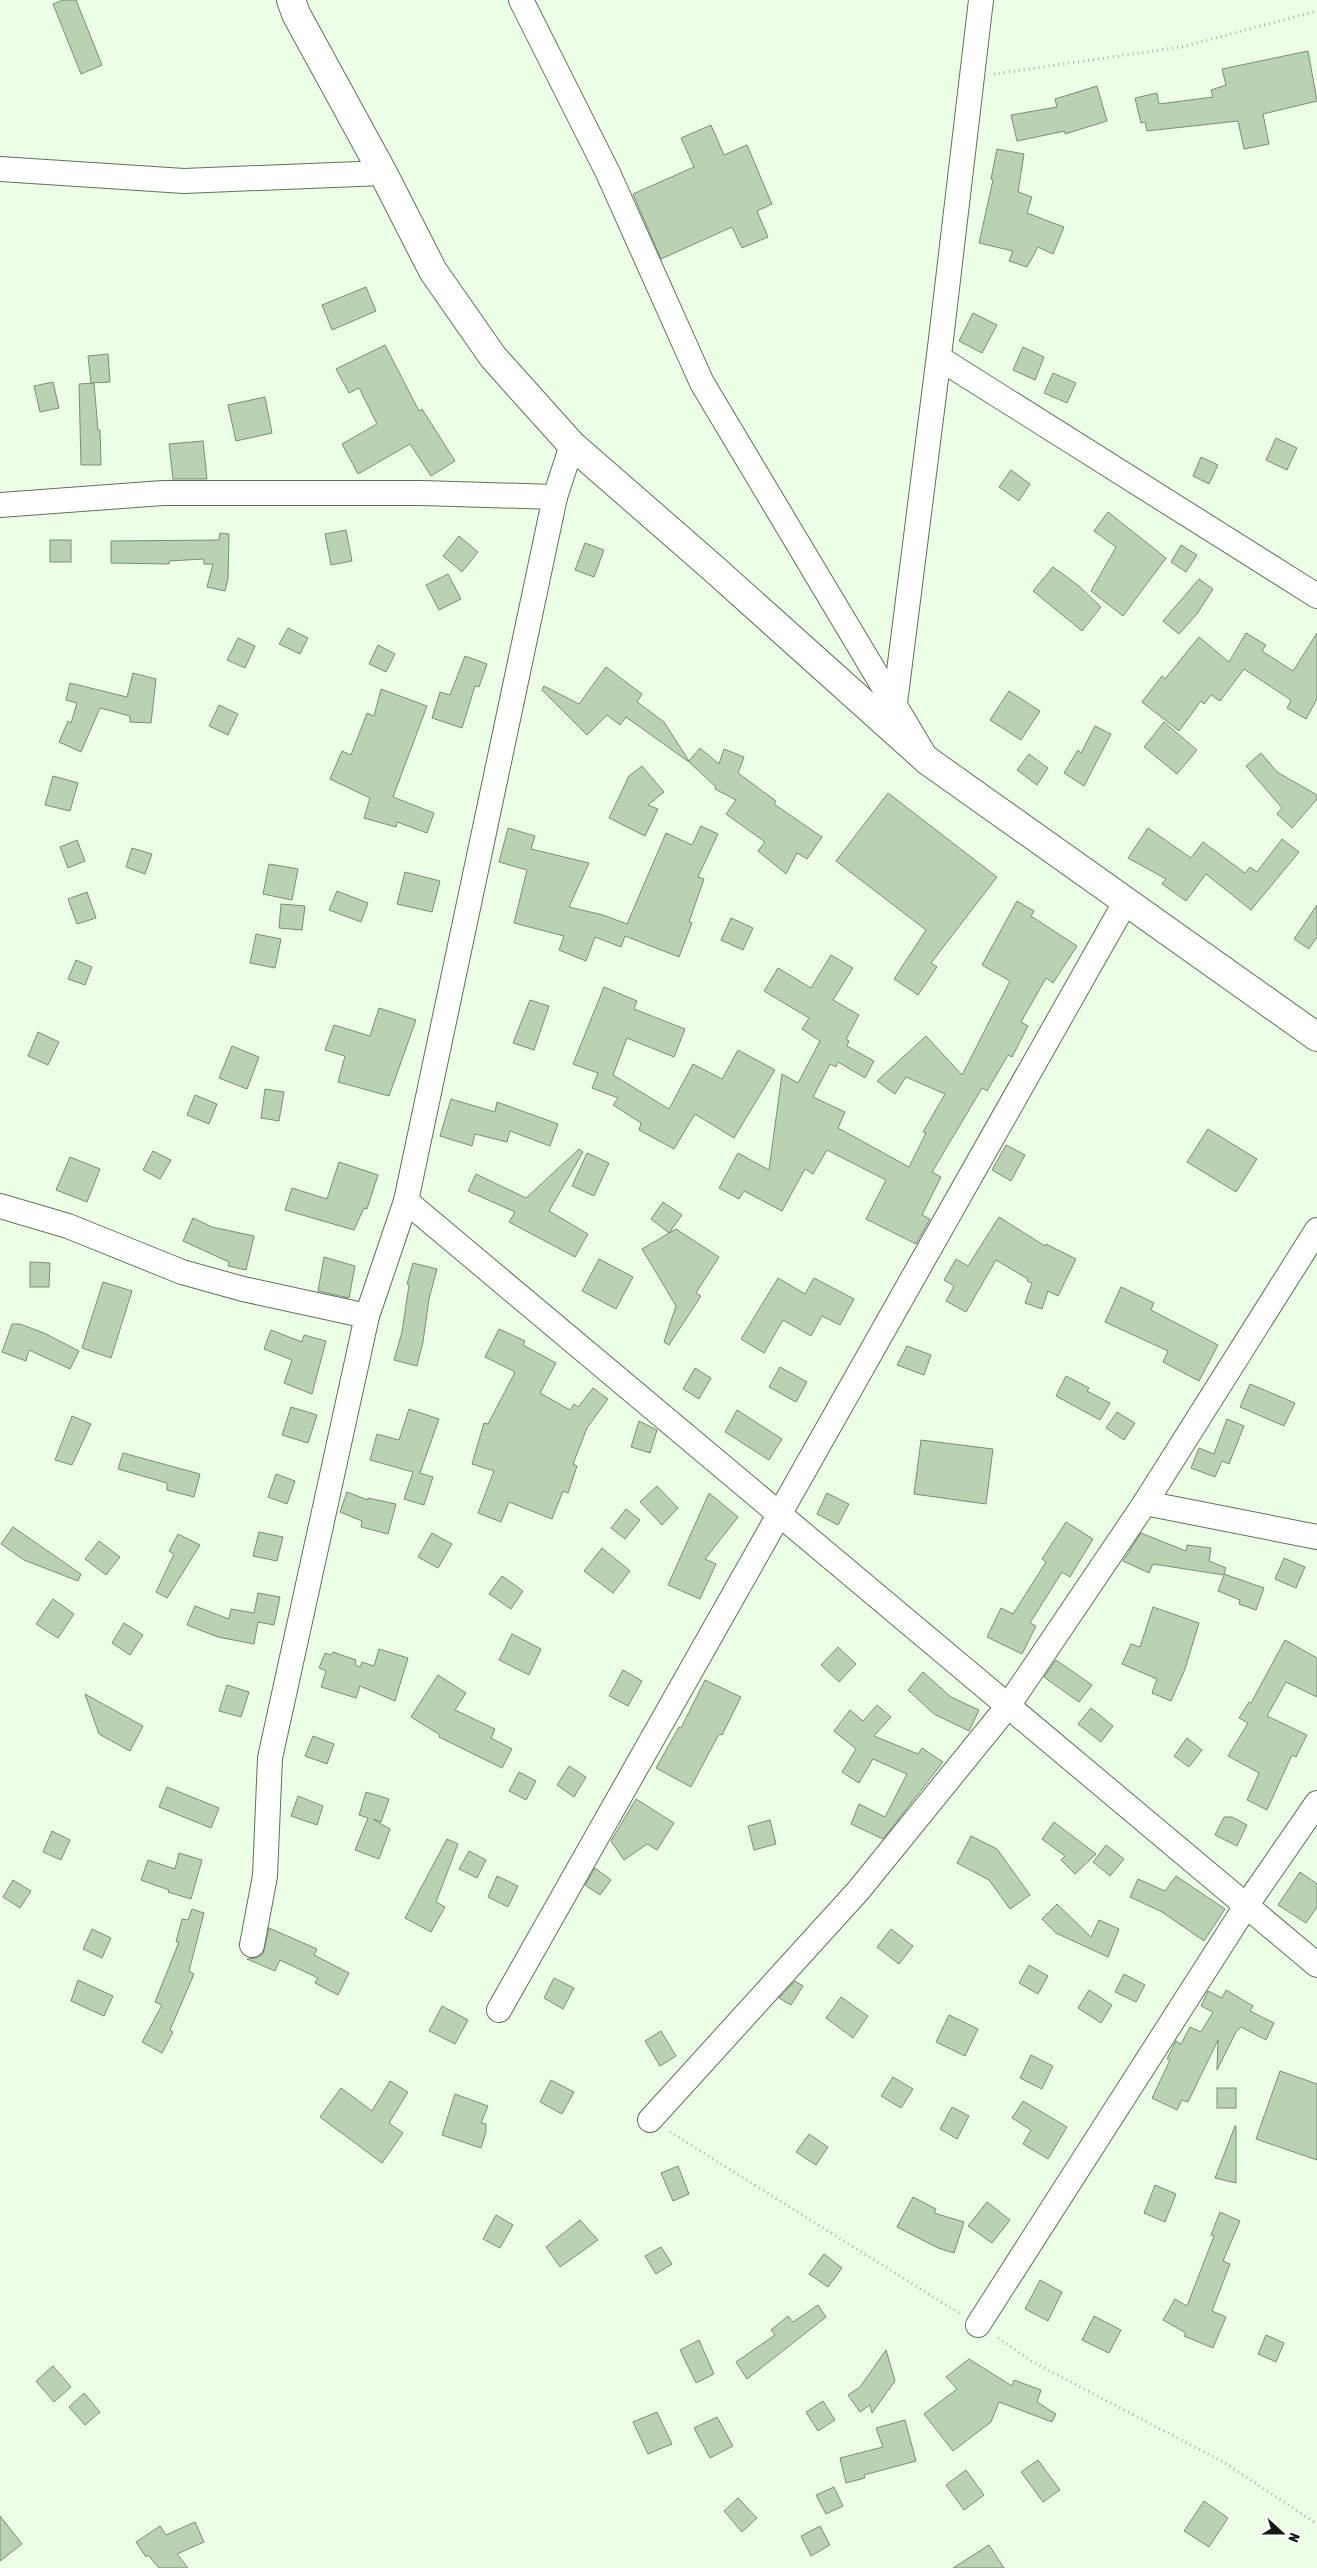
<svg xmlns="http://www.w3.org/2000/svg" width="1317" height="2568" viewBox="0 0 1317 2568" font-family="'Asap Condensed',sans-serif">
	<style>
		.building { fill: #bad1b4; stroke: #798f73 }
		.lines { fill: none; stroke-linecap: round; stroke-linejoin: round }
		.street-casing { stroke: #5e7358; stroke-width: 26 }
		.secondary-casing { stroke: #5e7358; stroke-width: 30 }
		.path { stroke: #a4b4a0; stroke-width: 3; stroke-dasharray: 1 4; stroke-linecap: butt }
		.street { stroke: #fff; stroke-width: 24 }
		.secondary { stroke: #fff; stroke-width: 28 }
	</style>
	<rect width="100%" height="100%" fill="#ecffe6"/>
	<g class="building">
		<polygon points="63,0 76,0 102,65 81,74 53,4"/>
		<polygon points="1308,51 1317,101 1263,114 1269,144 1244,149 1238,121 1147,131 1145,122 1141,123 1135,98 1157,93 1159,104 1213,97 1211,90 1226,85 1222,69"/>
		<polygon points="1097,86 1107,121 1065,134 1065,131 1017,141 1011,115 1057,107 1055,99"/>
		<polygon points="711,125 724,155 747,145 772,204 757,211 768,237 742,248 732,227 661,259 633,194 694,167 681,138"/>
		<polygon points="997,149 1024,154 1018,192 1032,197 1027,213 1064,227 1053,254 1038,247 1027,267 1009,261 1013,251 979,243 993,180 991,179"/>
		<polygon points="366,287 376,311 332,330 322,305"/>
		<polygon points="973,313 997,325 982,353 959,341"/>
		<polygon points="385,345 419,411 422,409 455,461 431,476 410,444 358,474 342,444 377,424 359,388 349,393 336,369"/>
		<polygon points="1023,347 1044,357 1035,380 1013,370"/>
		<polygon points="108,354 110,382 91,383 88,356"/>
		<polygon points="1053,373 1076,383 1067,403 1044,393"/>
		<polygon points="53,382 59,408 40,412 34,386"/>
		<polygon points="94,383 98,430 100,430 101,465 81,465 79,384"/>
		<polygon points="265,397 272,433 236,441 228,405"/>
		<polygon points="1276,438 1297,448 1287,470 1266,460"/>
		<polygon points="203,441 207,479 173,479 169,444"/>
		<polygon points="1201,457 1218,465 1209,484 1193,476"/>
		<polygon points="1011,470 1030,484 1019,501 999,487"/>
		<polygon points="1108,512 1166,558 1123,616 1091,591 1116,547 1094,531"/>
		<polygon points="346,530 352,561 331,565 325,534"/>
		<polygon points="220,533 229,534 228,579 225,591 207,587 213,564 204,564 204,559 169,561 169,564 111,563 111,541 219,540"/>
		<polygon points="459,536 478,552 462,572 443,556"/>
		<rect x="50" y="540" width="21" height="22"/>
		<polygon points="585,543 604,550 594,577 575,570"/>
		<polygon points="1181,545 1197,555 1186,572 1171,562"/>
		<polygon points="1053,567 1079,586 1101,607 1082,631 1033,591"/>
		<polygon points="448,574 461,599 439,610 426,585"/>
		<polygon points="1199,579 1213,589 1197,614 1179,634 1163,621"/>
		<polygon points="288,628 308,638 300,654 279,644"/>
		<polygon points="1246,633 1266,645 1262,651 1293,671 1317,633 1317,699 1306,719 1287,708 1291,700 1244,669 1220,701 1211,695 1204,704 1201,701 1179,731 1142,702 1162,676 1165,679 1199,637 1229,662"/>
		<polygon points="238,638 255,646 245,668 227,660"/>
		<polygon points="378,645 395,654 386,672 369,664"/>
		<polygon points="465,656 487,664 479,687 475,686 462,728 432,718 440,692 450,695"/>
		<polygon points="606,667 642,694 637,702 664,722 689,761 700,748 719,764 724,749 744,757 738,773 776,801 774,804 822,837 807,859 797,853 786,874 758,851 765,842 726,814 736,800 715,789 716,787 689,762 626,717 620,725 607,715 587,735 542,690 544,686 579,704"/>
		<polygon points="133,673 156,679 151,723 130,722 130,716 100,708 81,752 59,742 68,721 71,723 77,703 66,700 70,683 127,697"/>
		<polygon points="381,689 427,706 393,797 434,813 427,833 397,822 396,827 364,818 370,798 330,779 342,751 351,755 367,713 374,716"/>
		<polygon points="1009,691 1040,711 1021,740 990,720"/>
		<polygon points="219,705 238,714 228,735 209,726"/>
		<polygon points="1164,722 1197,750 1177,774 1144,747"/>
		<polygon points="1095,726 1111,734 1084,786 1064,773 1078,750 1081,753"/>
		<polygon points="1261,753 1277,772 1317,795 1317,799 1292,828 1277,814 1282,808 1246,766"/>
		<polygon points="1029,754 1048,768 1037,785 1017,770"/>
		<polygon points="642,766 664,792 648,805 658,809 645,836 609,818 629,776"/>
		<polygon points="53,776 78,783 70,811 45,805"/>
		<polygon points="888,793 997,877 931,963 937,967 918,995 894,979 926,930 836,861"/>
		<polygon points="701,826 718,834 698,877 704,879 689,922 692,923 679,957 625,936 621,947 595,937 586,961 559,950 564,936 514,923 527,870 499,862 508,828 535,836 531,849 589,863 569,907 603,915 627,924 666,833 692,845"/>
		<polygon points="1148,828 1191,858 1203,842 1245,873 1250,867 1257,872 1282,839 1299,852 1251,910 1206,874 1186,901 1162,884 1166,879 1128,858"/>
		<polygon points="77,840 85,861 68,868 60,847"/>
		<polygon points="132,848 152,854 145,874 126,867"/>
		<polygon points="269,864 298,869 292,900 263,894"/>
		<polygon points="405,872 440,881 432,912 397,904"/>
		<polygon points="337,891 368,903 361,922 329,910"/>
		<polygon points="87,892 96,918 77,924 68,899"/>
		<polygon points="1017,901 1034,911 1031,916 1077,946 1053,983 1046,978 1021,1022 1028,1026 1012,1057 1008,1055 987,1091 982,1088 932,1172 941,1177 922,1215 930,1219 916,1244 866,1219 886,1180 827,1150 813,1174 805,1169 782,1211 744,1191 739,1199 719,1188 738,1153 769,1170 782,1074 798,1083 820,1041 802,1029 809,1018 764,991 778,968 811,988 831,955 853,968 833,1000 859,1015 846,1039 849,1041 847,1046 874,1061 865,1078 838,1062 836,1067 830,1064 813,1097 845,1112 838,1128 909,1167 926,1133 923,1132 945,1094 906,1077 895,1094 877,1081 926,1036 962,1075 1010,981 982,965"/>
		<polygon points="281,904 305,906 302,930 279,928"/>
		<polygon points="1317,905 1317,937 1309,949 1294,939"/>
		<polygon points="731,918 753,928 743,950 721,940"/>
		<polygon points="256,934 281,939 275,968 250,963"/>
		<polygon points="76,960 92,967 85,985 68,979"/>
		<polygon points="604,987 637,1001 634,1009 685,1029 674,1057 627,1038 613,1075 669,1109 693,1064 722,1079 738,1050 775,1070 734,1138 695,1114 674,1149 639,1130 641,1123 613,1105 618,1098 592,1088 598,1073 573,1064"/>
		<polygon points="530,1000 549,1006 534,1050 513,1043"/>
		<polygon points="379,1008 416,1020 389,1096 338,1082 345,1056 325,1050 334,1025 370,1036"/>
		<polygon points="38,1032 59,1042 48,1065 28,1056"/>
		<polygon points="232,1046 259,1057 247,1089 219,1078"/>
		<polygon points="265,1089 284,1092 279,1121 261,1118"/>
		<polygon points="195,1095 217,1104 209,1124 187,1115"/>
		<polygon points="451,1099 495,1112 497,1102 558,1124 550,1146 510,1131 507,1142 475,1134 472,1146 440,1136"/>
		<polygon points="1208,1129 1257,1159 1236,1192 1187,1162"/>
		<polygon points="1006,1145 1025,1155 1011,1181 992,1170"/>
		<polygon points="579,1149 583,1152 549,1211 588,1234 575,1257 509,1222 515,1212 468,1191 476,1174 526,1198"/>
		<polygon points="153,1151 171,1160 160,1179 143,1170"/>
		<polygon points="587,1153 609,1163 594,1196 572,1186"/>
		<polygon points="70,1157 100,1169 87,1202 56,1190"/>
		<polygon points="339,1162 378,1175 367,1209 364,1208 354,1230 285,1210 292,1188 327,1199"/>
		<polygon points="663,1202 682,1215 669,1233 651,1219"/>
		<polygon points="999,1217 1045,1246 1046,1244 1076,1259 1058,1296 1048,1291 1042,1309 1025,1303 1032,1283 1027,1281 1028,1279 996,1260 966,1312 946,1301 954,1286 944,1280 956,1259 968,1266"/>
		<polygon points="193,1218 212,1227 254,1236 246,1270 228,1266 229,1262 183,1241"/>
		<polygon points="676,1229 719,1257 696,1293 701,1296 669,1345 664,1342 676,1306 642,1249"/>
		<polygon points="324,1257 355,1266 349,1298 318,1291"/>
		<polygon points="599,1259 633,1277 616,1309 582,1291"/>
		<polygon points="30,1262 50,1263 49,1287 30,1287"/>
		<polygon points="413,1263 437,1269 429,1299 423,1342 417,1366 394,1360 402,1332 409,1285 407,1284"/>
		<polygon points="778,1278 805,1294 814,1278 854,1299 840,1325 822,1316 811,1336 783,1320 764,1353 741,1339"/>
		<polygon points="103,1282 132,1291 111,1358 82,1348"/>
		<polygon points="1121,1287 1154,1303 1151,1310 1218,1345 1199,1381 1163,1362 1168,1351 1105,1322"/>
		<polygon points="12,1324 20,1324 44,1333 79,1351 70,1369 29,1350 26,1361 2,1352"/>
		<polygon points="499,1329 525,1341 523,1345 556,1363 540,1393 570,1410 574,1404 578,1407 593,1388 608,1399 587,1428 573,1464 577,1466 568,1493 563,1491 552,1519 509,1502 501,1522 478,1513 494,1471 472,1464 484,1423 488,1424 515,1372 485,1357"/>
		<polygon points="271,1330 302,1342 304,1335 326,1341 312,1394 284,1383 292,1360 264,1349"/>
		<polygon points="907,1346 931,1355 924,1375 897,1365"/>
		<polygon points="780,1367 807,1382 796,1402 769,1387"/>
		<polygon points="695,1368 711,1378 699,1399 683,1389"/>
		<polygon points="1066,1376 1089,1388 1087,1391 1110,1403 1100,1420 1056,1396"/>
		<polygon points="1250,1384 1295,1403 1284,1426 1240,1407"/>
		<polygon points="291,1407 317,1415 308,1443 282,1435"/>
		<polygon points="409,1409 439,1419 420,1473 433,1477 424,1505 404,1499 413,1472 370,1460 377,1434 399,1440"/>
		<polygon points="737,1410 782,1439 769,1460 725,1432"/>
		<polygon points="1117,1412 1135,1423 1124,1440 1106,1428"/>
		<polygon points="72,1416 91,1424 72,1465 55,1460"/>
		<polygon points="1227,1419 1244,1426 1229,1464 1222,1461 1215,1477 1191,1468 1199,1448 1214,1454"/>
		<polygon points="639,1421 657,1430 650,1453 631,1447"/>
		<polygon points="921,1440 993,1449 986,1504 914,1494"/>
		<polygon points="123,1453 200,1474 194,1497 167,1490 167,1483 118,1469"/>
		<polygon points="276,1474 295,1481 287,1504 268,1497"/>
		<polygon points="657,1486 678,1508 662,1525 640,1502"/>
		<polygon points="347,1492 368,1500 368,1498 396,1504 388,1534 361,1527 362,1521 340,1512"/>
		<polygon points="709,1493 738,1517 705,1559 716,1564 700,1599 668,1585"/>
		<polygon points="827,1493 849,1504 838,1525 817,1514"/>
		<polygon points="626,1509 640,1520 625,1539 611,1528"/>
		<polygon points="1066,1522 1093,1539 1070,1577 1062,1572 1030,1623 1036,1626 1022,1654 987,1637 1001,1608 1013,1614 1046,1562 1042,1559"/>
		<polygon points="13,1527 81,1574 78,1581 24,1560 1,1544"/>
		<polygon points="259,1532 283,1537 277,1561 253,1556"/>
		<polygon points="432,1533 452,1544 438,1568 418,1557"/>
		<polygon points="1141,1533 1186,1551 1187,1545 1211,1548 1209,1561 1226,1568 1224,1574 1264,1588 1256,1610 1239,1604 1240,1600 1218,1591 1224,1575 1153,1564 1149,1573 1123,1561"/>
		<polygon points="178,1534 200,1545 167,1598 156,1592 174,1554 169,1551"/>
		<polygon points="99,1541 120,1557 106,1575 85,1559"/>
		<polygon points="602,1548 630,1571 613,1593 584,1571"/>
		<polygon points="1284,1558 1305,1567 1296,1588 1275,1579"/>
		<polygon points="502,1576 523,1591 511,1609 489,1594"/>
		<polygon points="258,1593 280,1597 274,1625 258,1622 254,1644 218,1637 187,1625 195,1606 229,1619 231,1609 254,1613"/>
		<polygon points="53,1599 74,1614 58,1638 36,1624"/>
		<polygon points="1153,1607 1199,1623 1185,1669 1171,1701 1152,1693 1157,1679 1122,1664 1131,1644 1140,1647"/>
		<polygon points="124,1623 143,1635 130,1655 112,1643"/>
		<polygon points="512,1634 541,1649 529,1675 499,1660"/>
		<polygon points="1285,1640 1317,1658 1317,1697 1286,1682 1267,1716 1307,1735 1296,1757 1292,1755 1267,1810 1247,1800 1259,1773 1228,1756 1248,1723 1239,1718 1249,1702 1251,1703"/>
		<polygon points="838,1647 856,1664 839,1682 821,1665"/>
		<polygon points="379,1649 408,1658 395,1701 360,1686 356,1698 321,1687 326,1671 319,1668 325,1653 331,1655 333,1652 356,1660 355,1665 360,1667 362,1662 374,1666"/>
		<polygon points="1056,1660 1092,1685 1079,1702 1044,1677"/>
		<polygon points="623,1670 642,1681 628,1706 609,1696"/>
		<polygon points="923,1672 951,1697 979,1710 969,1731 934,1714 908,1690"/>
		<polygon points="438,1675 466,1693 455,1710 495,1729 491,1738 512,1749 502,1768 439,1737 440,1735 411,1717"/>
		<polygon points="705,1680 741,1697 722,1735 719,1734 691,1787 656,1768 679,1727 681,1728"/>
		<polygon points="227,1685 249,1692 241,1717 219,1711"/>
		<polygon points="85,1694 143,1726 130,1751 99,1734"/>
		<polygon points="877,1705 891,1717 874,1736 918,1754 922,1748 943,1762 883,1839 851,1824 859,1804 885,1817 907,1774 873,1759 859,1783 842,1772 856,1749 834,1731 850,1710 863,1721"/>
		<polygon points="1091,1708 1113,1726 1101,1742 1078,1724"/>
		<polygon points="313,1736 334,1744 327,1764 305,1756"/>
		<polygon points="1187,1738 1202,1750 1189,1767 1174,1756"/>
		<polygon points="569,1766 586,1777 574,1797 557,1785"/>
		<polygon points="519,1772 536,1781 526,1800 509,1791"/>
		<polygon points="167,1787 219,1808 211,1828 159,1807"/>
		<polygon points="366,1792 389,1799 381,1822 373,1819 390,1829 379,1859 355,1850 368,1818 359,1815"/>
		<polygon points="298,1796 323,1806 317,1825 291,1816"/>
		<polygon points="636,1799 674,1823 657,1850 647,1844 624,1860 611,1841"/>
		<polygon points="1224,1817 1232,1817 1247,1825 1237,1846 1215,1835"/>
		<polygon points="770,1820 776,1844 754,1850 748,1826"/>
		<polygon points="1054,1822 1096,1854 1075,1874 1061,1860 1065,1856 1042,1839"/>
		<polygon points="52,1831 70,1840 61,1860 43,1852"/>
		<polygon points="971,1836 997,1849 1030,1895 1010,1909 989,1880 957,1863"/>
		<polygon points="447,1839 458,1844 436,1902 445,1907 431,1932 405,1918"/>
		<polygon points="1106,1845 1124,1859 1110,1876 1093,1862"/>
		<polygon points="469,1851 486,1860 477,1878 459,1869"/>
		<polygon points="179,1853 202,1860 191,1899 168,1892 169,1890 141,1880 148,1860 175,1869"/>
		<polygon points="595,1868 611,1880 600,1895 585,1885"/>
		<polygon points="1300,1872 1317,1884 1317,1907 1306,1923 1278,1905"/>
		<polygon points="497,1876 518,1886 508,1907 488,1897"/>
		<polygon points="1176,1876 1225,1909 1204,1941 1162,1912 1130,1897 1138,1879 1165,1891"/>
		<polygon points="13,1880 31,1891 20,1908 3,1897"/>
		<polygon points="1057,1904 1091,1937 1099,1920 1119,1929 1108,1957 1056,1933 1042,1919"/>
		<polygon points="192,1909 204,1913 189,1971 194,1974 170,2030 173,2032 162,2053 142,2042 162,2005 155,2002 179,1942 176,1942 182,1919 188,1920"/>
		<polygon points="269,1928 317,1949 314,1955 349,1973 338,1995 315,1983 318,1978 280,1960 275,1971 247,1959 256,1958 263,1954"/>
		<polygon points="92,1929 111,1938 102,1958 83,1949"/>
		<polygon points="891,1929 913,1946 899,1964 877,1947"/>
		<polygon points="1029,1965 1048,1976 1038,1994 1019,1983"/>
		<polygon points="1124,1974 1145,1985 1136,2002 1115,1992"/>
		<polygon points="554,1978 574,1988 563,2009 544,1998"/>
		<polygon points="78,1980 113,1996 104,2016 71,2001"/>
		<polygon points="795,1981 803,1986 791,2005 779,1998"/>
		<polygon points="1089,1990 1112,2005 1101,2023 1078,2008"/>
		<polygon points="1226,1990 1253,2006 1250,2011 1274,2023 1266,2040 1241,2027 1236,2032 1217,2070 1218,2040 1188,2102 1182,2100 1177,2110 1152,2098 1170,2060 1167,2059 1176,2041 1181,2044 1190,2027 1201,2032 1213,2012 1201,2006 1208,1991 1222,1998"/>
		<polygon points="841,1997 868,2016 853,2038 826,2018"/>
		<polygon points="442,2006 468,2020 455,2044 429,2031"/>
		<polygon points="949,2015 978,2029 965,2056 936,2042"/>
		<polygon points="661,2031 676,2056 660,2066 645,2041"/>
		<polygon points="1031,2055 1053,2066 1042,2089 1020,2078"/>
		<polygon points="1280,2071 1317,2084 1317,2160 1256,2139"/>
		<polygon points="893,2077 913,2089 901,2108 881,2096"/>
		<polygon points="551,2080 574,2092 562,2114 540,2102"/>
		<polygon points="390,2081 408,2092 389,2123 403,2133 382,2163 320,2117 341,2088 372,2111"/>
		<rect x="1217" y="2088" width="19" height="20"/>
		<polygon points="455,2094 488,2106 481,2123 486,2124 486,2132 481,2148 442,2135"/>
		<polygon points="1023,2101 1067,2127 1048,2159 1023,2144 1031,2130 1012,2118"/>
		<polygon points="952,2107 969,2116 957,2139 940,2129"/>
		<polygon points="1235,2126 1236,2126 1236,2183 1215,2178"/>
		<polygon points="809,2134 828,2147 816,2165 796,2152"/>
		<polygon points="678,2166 689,2194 673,2201 661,2173"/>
		<polygon points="1155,2185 1176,2194 1165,2222 1144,2213"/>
		<polygon points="913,2197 936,2209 934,2213 964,2222 954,2253 938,2248 897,2227"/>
		<polygon points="987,2202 1010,2220 992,2243 968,2226"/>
		<polygon points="1220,2212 1240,2221 1223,2261 1230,2264 1212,2311 1226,2317 1213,2348 1184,2336 1186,2333 1163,2320 1175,2299 1187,2306 1214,2236 1211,2235"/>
		<polygon points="496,2215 513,2225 500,2248 483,2239"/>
		<polygon points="580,2220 598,2240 560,2267 546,2247"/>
		<polygon points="661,2247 672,2264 656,2274 645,2256"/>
		<polygon points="824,2254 842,2268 828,2287 809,2274"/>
		<polygon points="1040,2280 1062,2292 1048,2321 1025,2309"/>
		<polygon points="818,2305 826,2317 747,2379 736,2362 775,2335 771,2330 788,2316 793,2322"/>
		<polygon points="1094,2316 1121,2330 1109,2353 1082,2340"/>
		<polygon points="1266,2335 1284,2343 1276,2362 1258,2354"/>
		<polygon points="699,2340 714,2374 696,2383 680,2350"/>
		<polygon points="886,2350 895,2381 872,2413 870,2405 860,2412 848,2395 860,2387"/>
		<polygon points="969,2359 1012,2386 1014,2380 1041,2390 1037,2402 1056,2414 1052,2422 999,2402 991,2422 953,2451 924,2414 957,2389 946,2377"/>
		<polygon points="53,2366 71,2387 54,2402 36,2381"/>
		<polygon points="84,2393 100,2412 85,2425 69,2407"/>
		<polygon points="823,2401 835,2420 818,2431 806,2412"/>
		<polygon points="657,2412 672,2444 648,2454 633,2422"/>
		<polygon points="717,2417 733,2446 710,2458 694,2428"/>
		<polygon points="905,2420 916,2461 864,2475 865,2478 846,2483 840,2458 883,2447 876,2428"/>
		<polygon points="1038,2460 1060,2490 1043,2502 1021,2472"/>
		<polygon points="966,2470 984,2495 964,2510 946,2485"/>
		<polygon points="834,2487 843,2506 826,2514 816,2495"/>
		<polygon points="738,2498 757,2518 742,2532 724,2511"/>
		<polygon points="1204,2501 1228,2518 1209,2547 1184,2531"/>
		<polygon points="0,2516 22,2544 0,2561"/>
		<polygon points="195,2522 204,2542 177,2554 188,2568 159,2568 148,2555 146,2557 136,2542 160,2526 166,2535"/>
		<polygon points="820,2526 830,2545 811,2556 801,2536"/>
		<polygon points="989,2545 1004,2568 953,2568"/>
	</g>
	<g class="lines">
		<defs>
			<g id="street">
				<polyline points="521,0 608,173 702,383 922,751"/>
				<polyline points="0,169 184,181 383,173"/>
				<polyline points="939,358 1317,596"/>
				<polyline points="0,505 163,493 422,493 555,497 572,445"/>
				<polyline points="895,703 941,339 981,0"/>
				<polyline points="406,1201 1317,1965"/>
				<polyline points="0,1206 68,1226 182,1272 243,1289 367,1316"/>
				<polyline points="1145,1503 1317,1537"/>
				<polyline points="252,1945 265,1876 270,1758 367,1316 406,1201 555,497"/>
				<polyline points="499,2010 1126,901"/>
				<polyline points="650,2120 858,1891 1008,1706 1145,1503 1317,1230"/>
				<polyline points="978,2325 1246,1906 1317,1803"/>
			</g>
			<polyline id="secondary" points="291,0 296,14 383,173 433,271 493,357 572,445 713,568 928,761 1317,1037"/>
		</defs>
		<use href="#street" class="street-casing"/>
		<use href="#secondary" class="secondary-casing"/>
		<g class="path">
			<polyline points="994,74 1181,47 1317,11"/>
			<polyline points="670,2132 959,2313"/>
			<polyline points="998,2338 1031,2361 1225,2463 1317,2524"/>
		</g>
		<use href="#street" class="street"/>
		<use href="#secondary" class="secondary"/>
	</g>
	<g transform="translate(1282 2533) rotate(111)" stroke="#ffffff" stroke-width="4" paint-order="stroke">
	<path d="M0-4L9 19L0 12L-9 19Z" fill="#121a10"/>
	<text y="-8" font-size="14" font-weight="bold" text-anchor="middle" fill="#121a10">N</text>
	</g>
</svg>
